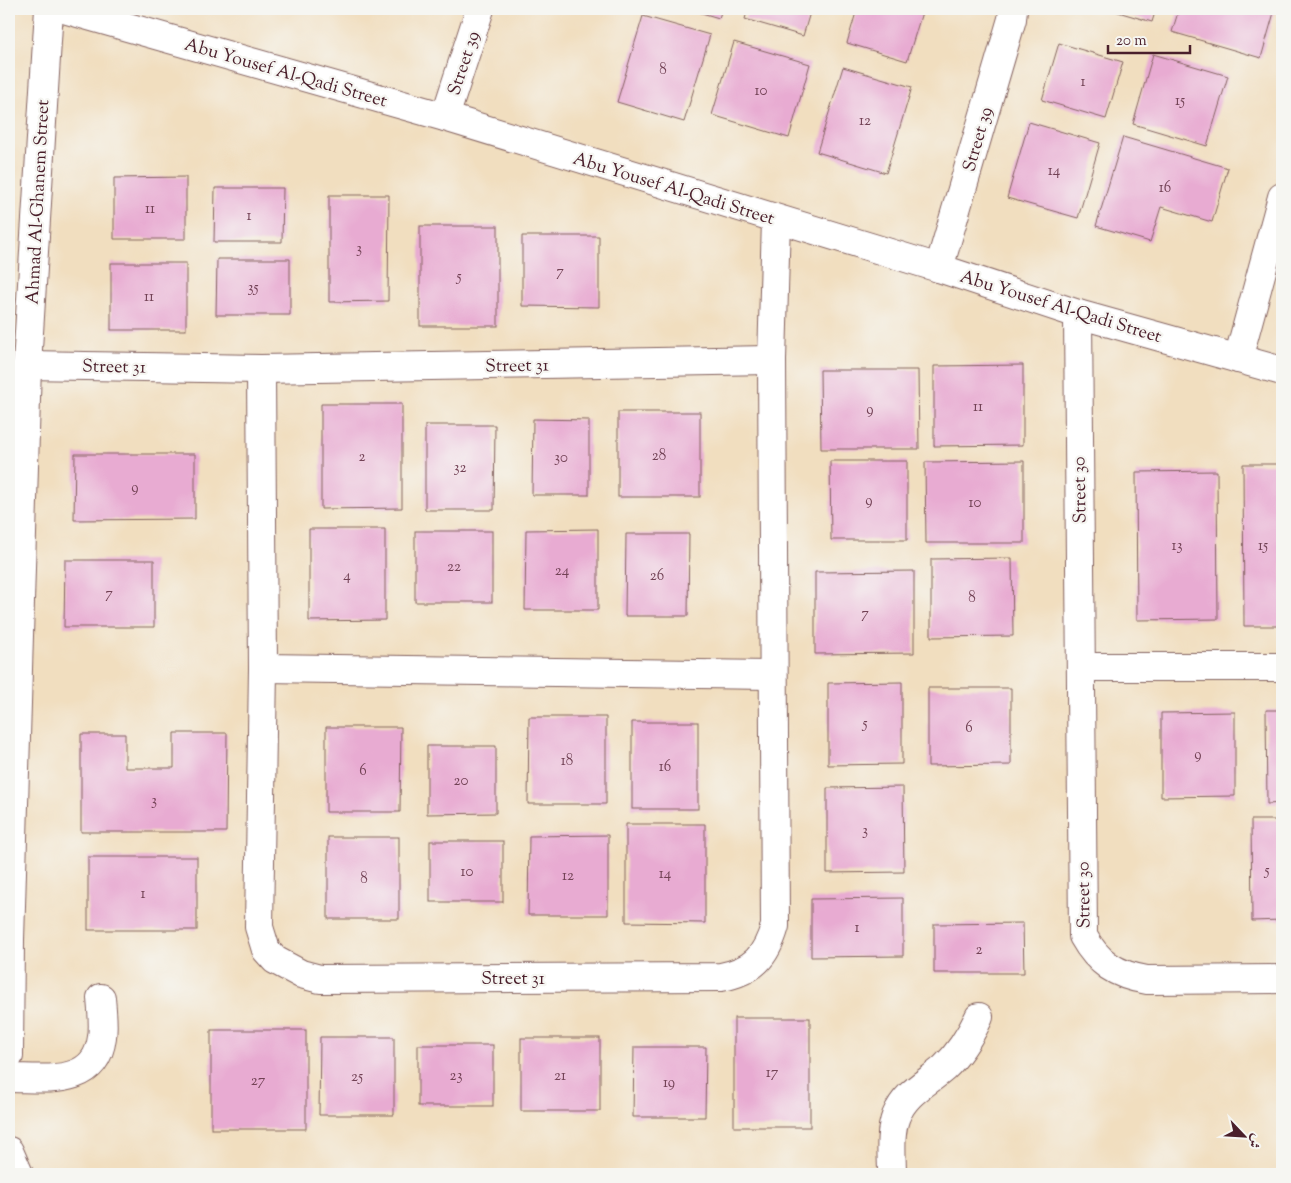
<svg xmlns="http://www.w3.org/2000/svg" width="1291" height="1183" viewBox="0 0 1291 1183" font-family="'Sorts Mill Goudy',Amiri,serif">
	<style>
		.building { fill: #e8abd2 }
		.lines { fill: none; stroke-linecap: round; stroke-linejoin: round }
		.minor-casing { stroke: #84625f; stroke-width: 30 }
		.minor { stroke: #fff; stroke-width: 28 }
		.labels { text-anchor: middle; stroke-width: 4.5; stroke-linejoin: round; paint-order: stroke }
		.number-label { font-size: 15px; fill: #724255 }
		.street-label { font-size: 18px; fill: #4a1f2b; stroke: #f6f6f2 }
	</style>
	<rect width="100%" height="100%" fill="#f6f6f2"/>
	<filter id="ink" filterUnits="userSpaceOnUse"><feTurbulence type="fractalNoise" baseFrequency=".02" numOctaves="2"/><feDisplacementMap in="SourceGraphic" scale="10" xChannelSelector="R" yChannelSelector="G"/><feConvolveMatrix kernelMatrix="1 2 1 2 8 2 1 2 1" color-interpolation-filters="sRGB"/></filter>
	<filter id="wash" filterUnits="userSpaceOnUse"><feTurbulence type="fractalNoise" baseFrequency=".0096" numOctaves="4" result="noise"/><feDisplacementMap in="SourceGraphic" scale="20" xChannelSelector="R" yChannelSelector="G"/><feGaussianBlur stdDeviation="1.12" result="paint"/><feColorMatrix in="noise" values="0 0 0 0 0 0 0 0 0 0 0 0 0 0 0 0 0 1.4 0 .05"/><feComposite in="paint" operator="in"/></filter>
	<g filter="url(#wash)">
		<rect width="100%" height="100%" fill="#f1debf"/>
		<g id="blocks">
			<g class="building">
				<polygon points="688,9 722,9 719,18"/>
				<polygon points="748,9 811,9 803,36 745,19"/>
				<polygon points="857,9 923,9 907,61 847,43"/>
				<polygon points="1108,9 1156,9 1152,22"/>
				<polygon points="1179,9 1275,9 1261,58 1172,32"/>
				<polygon points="643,16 710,35 684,122 617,102"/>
				<polygon points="734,42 810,64 789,138 712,115"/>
				<polygon points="1059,43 1123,62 1106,119 1042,100"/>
				<polygon points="1153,54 1228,76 1207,146 1133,124"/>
				<polygon points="843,67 912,87 886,173 817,152"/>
				<polygon points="1029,122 1100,143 1078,218 1007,198"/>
				<polygon points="1123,137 1228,168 1212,222 1161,207 1150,242 1096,226"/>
				<polygon points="186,177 186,239 114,239 114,178"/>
				<polygon points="215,188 283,188 282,242 214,242"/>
				<polygon points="329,195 389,195 388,301 329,302"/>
				<rect x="420" y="226" width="78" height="100"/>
				<polygon points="522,236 599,236 599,307 522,306"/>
				<polygon points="217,259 290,259 290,315 216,315"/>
				<rect x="111" y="263" width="75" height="67"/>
				<polygon points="1023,365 1023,445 934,446 934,366"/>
				<polygon points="820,370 918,370 919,449 821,449"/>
				<polygon points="321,404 402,404 402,508 321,509"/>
				<rect x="618" y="412" width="82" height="85"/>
				<polygon points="533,419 589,420 589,495 532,495"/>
				<polygon points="425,425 495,425 494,510 425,510"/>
				<polygon points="75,454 195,454 195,519 74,520"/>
				<polygon points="830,461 907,461 907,540 831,540"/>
				<polygon points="1024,461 1024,543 926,543 925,462"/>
				<polygon points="1243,464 1282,464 1282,626 1244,626"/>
				<polygon points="1217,471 1218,619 1137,620 1136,472"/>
				<polygon points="309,529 385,529 385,620 309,621"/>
				<polygon points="598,529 598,610 525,610 526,530"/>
				<rect x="415" y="531" width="77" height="71"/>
				<polygon points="626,534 689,534 688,616 625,616"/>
				<polygon points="1012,558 1013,636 931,637 931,559"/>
				<polygon points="65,560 154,560 154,627 64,627"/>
				<polygon points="914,571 914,653 815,654 815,572"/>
				<polygon points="902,682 902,764 828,765 828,683"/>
				<polygon points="928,688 1011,688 1011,765 928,766"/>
				<polygon points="1266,710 1282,710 1282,803 1267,804"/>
				<polygon points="1235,712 1235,796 1161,797 1161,713"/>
				<polygon points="529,717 606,717 606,804 528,804"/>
				<rect x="632" y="722" width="66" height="87"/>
				<polygon points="326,727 401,727 400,812 326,812"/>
				<polygon points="174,733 227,733 226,832 81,832 81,734 125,734 125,768 174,768"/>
				<polygon points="427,746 496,746 496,813 427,814"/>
				<polygon points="903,787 904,872 827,873 827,788"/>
				<polygon points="1251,820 1282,820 1282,920 1252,921"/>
				<polygon points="626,824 705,824 705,923 626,922"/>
				<polygon points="608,835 608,915 528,915 529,836"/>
				<rect x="328" y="837" width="71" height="82"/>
				<rect x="430" y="841" width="73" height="61"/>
				<rect x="88" y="857" width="109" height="73"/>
				<polygon points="903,898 903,956 811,957 811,899"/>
				<polygon points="1023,923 1024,973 934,973 934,924"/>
				<rect x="734" y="1018" width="76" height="109"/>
				<rect x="211" y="1030" width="95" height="99"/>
				<polygon points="320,1037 394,1037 394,1115 319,1115"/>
				<rect x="521" y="1038" width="79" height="73"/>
				<rect x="418" y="1045" width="75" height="61"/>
				<polygon points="634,1047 706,1047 705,1117 633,1117"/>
			</g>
		</g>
	</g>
	<g filter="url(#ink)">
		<use href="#blocks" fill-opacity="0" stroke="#84625f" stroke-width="1"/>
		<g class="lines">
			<defs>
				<g id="minor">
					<polyline points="64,9 445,117 939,268 1078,314 1282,371"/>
					<polyline points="445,117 480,9"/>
					<polyline points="939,268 1012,19 1013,9"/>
					<path d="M1078,314L1083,936C1098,963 1116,975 1147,980L1282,979"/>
					<polyline points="1238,359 1282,197"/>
					<polyline points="27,365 261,369 772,360"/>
					<path d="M261,369L263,668L259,927L266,950L275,960L301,974L320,979L721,977C753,971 766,957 775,926L772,360L776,220"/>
					<polyline points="1081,667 1282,667"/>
					<polyline points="263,668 772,675"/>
					<polyline points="9,1056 10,940 27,365 49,9"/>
					<path d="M9,1078C46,1078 96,1087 102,1037C104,1025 102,1011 101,998"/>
					<polyline points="9,1151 19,1174"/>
					<path d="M892,1174C892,1156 889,1134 896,1116C906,1092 926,1084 944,1068C960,1053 970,1036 979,1017"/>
				</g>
			</defs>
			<use href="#minor" class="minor-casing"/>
			<use href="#minor" class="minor"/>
		</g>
	</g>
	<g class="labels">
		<g class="number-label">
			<text x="663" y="74">8</text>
			<text x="1083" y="86">1</text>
			<text x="761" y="95">10</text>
			<text x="1180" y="105">15</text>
			<text x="865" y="125">12</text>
			<text x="1054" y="175">14</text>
			<text x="1165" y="192">16</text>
			<text x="150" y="213">11</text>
			<text x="249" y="220">1</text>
			<text x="359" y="253">3</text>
			<text x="560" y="276">7</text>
			<text x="459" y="281">5</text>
			<text x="253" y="292">35</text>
			<text x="149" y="301">11</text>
			<text x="978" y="411">11</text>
			<text x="870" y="414">9</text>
			<text x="659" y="460">28</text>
			<text x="362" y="461">2</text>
			<text x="561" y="462">30</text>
			<text x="460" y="472">32</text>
			<text x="135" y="492">9</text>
			<text x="869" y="505">9</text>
			<text x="975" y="507">10</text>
			<text x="1177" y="550">13</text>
			<text x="1263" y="550">15</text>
			<text x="454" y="571">22</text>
			<text x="562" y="575">24</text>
			<text x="347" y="580">4</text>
			<text x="657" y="580">26</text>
			<text x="109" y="598">7</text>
			<text x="972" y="602">8</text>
			<text x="865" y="618">7</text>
			<text x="865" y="728">5</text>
			<text x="969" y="732">6</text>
			<text x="1198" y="759">9</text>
			<text x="567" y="765">18</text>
			<text x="665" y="771">16</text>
			<text x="363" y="775">6</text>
			<text x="461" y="785">20</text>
			<text x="154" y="805">3</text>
			<text x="865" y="835">3</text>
			<text x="1267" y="875">5</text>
			<text x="467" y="876">10</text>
			<text x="665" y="878">14</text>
			<text x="568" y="880">12</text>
			<text x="364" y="883">8</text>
			<text x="143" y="898">1</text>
			<text x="857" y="932">1</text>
			<text x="979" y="954">2</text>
			<text x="772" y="1077">17</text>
			<text x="456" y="1080">23</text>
			<text x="560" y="1080">21</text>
			<text x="357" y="1081">25</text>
			<text x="258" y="1085">27</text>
			<text x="669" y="1087">19</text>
		</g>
		<g class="street-label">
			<text transform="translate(463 63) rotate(-72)" y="6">Street 39</text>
			<text transform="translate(286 72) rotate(16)" y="6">Abu Yousef Al-Qadi Street</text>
			<text transform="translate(977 139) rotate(-74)" y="6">Street 39</text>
			<text transform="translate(674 188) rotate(17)" y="6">Abu Yousef Al-Qadi Street</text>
			<text transform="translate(37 202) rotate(-87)" y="6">Ahmad Al-Ghanem Street</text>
			<text transform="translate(1061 306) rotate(17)" y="6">Abu Yousef Al-Qadi Street</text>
			<text transform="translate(517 365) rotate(-1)" y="6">Street 31</text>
			<text transform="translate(114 366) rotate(1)" y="6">Street 31</text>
			<text transform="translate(1079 490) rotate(-91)" y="6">Street 30</text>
			<text transform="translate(1083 895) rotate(-91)" y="6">Street 30</text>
			<text x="513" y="984">Street 31</text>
		</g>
	</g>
	<rect width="1291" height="1183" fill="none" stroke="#f6f6f2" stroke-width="30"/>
	<g transform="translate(1244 1136) rotate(115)" stroke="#f6f6f2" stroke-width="4" paint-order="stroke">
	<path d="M0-4L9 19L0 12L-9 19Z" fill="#4a1f2b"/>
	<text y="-8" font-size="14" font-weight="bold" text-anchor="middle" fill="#4a1f2b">ش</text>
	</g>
	<path d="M1108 45v8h82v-8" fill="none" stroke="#4a1f2b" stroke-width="2.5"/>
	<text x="1116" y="45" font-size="15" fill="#4a1f2b" stroke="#f6f6f2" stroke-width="4" paint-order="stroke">20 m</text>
</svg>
